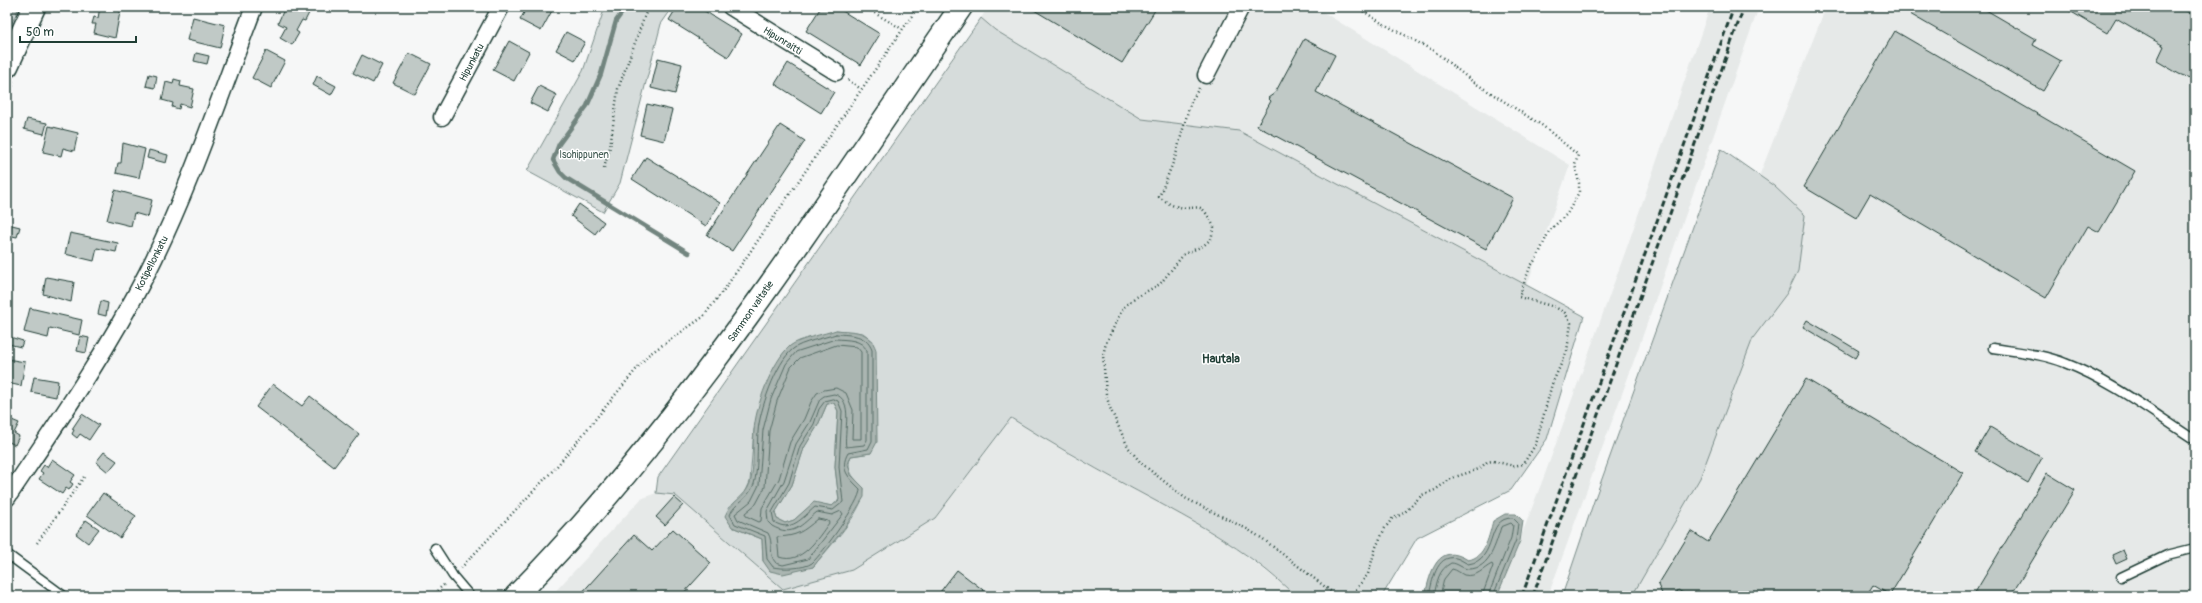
<svg xmlns="http://www.w3.org/2000/svg" width="2202" height="603" viewBox="0 0 2202 603" font-family="Pangolin,sans-serif">
	<style>
		.built { fill: #e6e9e8 }
		.green { fill: #d6dcdb; stroke: #7a8c88; fill-rule: evenodd }
		.water { fill: #aab5b1; stroke: #72857f; fill-rule: evenodd }
		.lines { fill: none; stroke-linecap: round; stroke-linejoin: round }
		.shore { stroke: #576d66; stroke-width: 1 }
		.stream { stroke: #72857f; stroke-width: 4.5 }
		.building { fill: #c0c9c6; stroke: #1f3d34 }
		.lane-casing { stroke: #1f3d34; stroke-width: 11 }
		.street-casing { stroke: #1f3d34; stroke-width: 19 }
		.secondary-casing { stroke: #1f3d34; stroke-width: 25 }
		.primary-casing { stroke: #1f3d34; stroke-width: 25 }
		.path { stroke: #1f3d34; stroke-width: 2.5; stroke-dasharray: 1 3; stroke-linecap: butt }
		.lane { stroke: #fff; stroke-width: 8 }
		.street { stroke: #fff; stroke-width: 16 }
		.secondary { stroke: #fff; stroke-width: 22 }
		.primary { stroke: #fff; stroke-width: 22 }
		.rail { stroke: #1f3d34; stroke-width: 3; stroke-dasharray: 6 3; stroke-linecap: butt }
		.labels { text-anchor: middle; stroke-width: 3; stroke-linejoin: round; paint-order: stroke }
		.street-label { font-size: 10px; fill: #1f3d34; stroke: #fff }
		.park-label { font-size: 10px; fill: #445d55; stroke: #fff }
		.quarter-label { font-size: 12px; font-weight: bold; fill: #1f3d34; stroke: #fff }
	</style>
	<rect width="100%" height="100%" fill="#f6f7f7"/>
	<filter id="ink" filterUnits="userSpaceOnUse"><feTurbulence type="fractalNoise" baseFrequency=".025" numOctaves="2"/><feDisplacementMap in="SourceGraphic" scale="8" xChannelSelector="R" yChannelSelector="G"/><feConvolveMatrix kernelMatrix="1 2 1 2 8 2 1 2 1" color-interpolation-filters="sRGB"/></filter>
	<g filter="url(#ink)">
		<g class="built">
			<polygon points="988,7 1315,7 1570,165 1527,285 1239,131 1142,119 995,30 981,18"/>
			<polygon points="1710,7 1759,7 1626,383 1548,596 1498,596 1545,474 1627,247"/>
			<polygon points="1826,7 2195,7 2195,596 1593,596"/>
			<polygon points="1011,418 1074,457 1195,522 1240,551 1285,586 1295,596 551,596 641,499 656,493 675,495 783,589 935,518"/>
		</g>
		<g class="green">
			<polygon points="7,7 19,7 7,34"/>
			<polygon points="605,7 673,7 661,24 620,183 603,212 527,171 583,71"/>
			<path d="M981,18L995,30L1142,119L1239,131L1584,316L1547,439L1511,490L1417,538L1382,596H1295C1248,548 1185,517 1126,485C1087,464 1049,442 1011,418L935,518L852,570L783,589L675,495L656,493L658,477ZM836,330L863,333L873,341L871,453L851,456C845,471 854,478 864,488C864,512 828,548 813,567L763,561L762,539L732,527L728,508L744,495L750,482L754,429Z"/>
			<polygon points="1721,149 1774,186 1805,215 1798,271 1787,293 1753,338 1700,478 1632,596 1562,596 1594,501"/>
			<polygon points="834,403 838,411 835,467 839,500 832,506 814,503 794,520 785,523 777,519 775,513 792,485 804,448 818,425 827,404"/>
		</g>
		<g class="water">
			<path d="M836,330C854,332 869,329 876,350L877,442L871,453L851,456L848,464L851,475L864,488V497L846,526L813,567L783,574L770,571L763,561L762,539L732,527L725,516C730,502 745,498 750,483C755,468 752,447 754,431C755,408 772,361 790,346C798,339 825,334 836,330ZM834,403L838,411L835,467L839,500L832,506L814,502L794,520L785,523L777,519L775,513L792,485L804,448L818,425L827,404Z"/>
			<path d="M1505,514H1516L1523,521L1520,541L1497,596H1425C1430,572 1438,541 1468,560C1486,557 1489,535 1493,521Z"/>
		</g>
		<g class="lines">
			<g class="shore">
				<path d="M836,334C851,335 866,334 872,350V441L868,449L848,453C839,469 849,478 860,489C861,501 822,554 812,563C804,569 782,569 773,567L767,559L765,536L735,524L730,515C734,503 748,500 754,484C758,471 757,447 758,432C759,412 776,362 793,349C801,342 825,338 836,334Z"/>
				<path d="M836,339C848,340 862,339 867,351V440L864,445L846,447C843,433 855,399 834,394L824,396L820,399L810,422L796,444L784,481L767,511L768,522L772,526C793,538 801,525 817,512L832,515L841,511L843,514L808,559L783,565L776,563C768,555 774,543 768,533L738,520L735,514L751,501L759,485L763,430L771,399L786,364L796,352Z"/>
				<polygon points="837,345 857,347 861,352 861,439 852,439 853,410 846,393 836,388 824,390 817,393 811,402 804,419 790,442 779,479 762,508 761,521 759,522 746,516 745,513 756,504 765,487 769,431 777,401 791,367 800,358"/>
				<path d="M833,399L838,401L842,411L839,467L843,502L833,510L815,507C802,518 791,533 774,522L772,512L789,483L800,446L814,424L819,409L825,401Z"/>
				<path d="M818,519L828,521L829,523C817,539 802,565 779,557L777,537C798,536 802,532 818,519Z"/>
				<path d="M1429,596C1432,582 1436,554 1456,558C1460,559 1464,562 1468,564C1499,560 1484,517 1513,518L1518,523L1516,540L1493,596"/>
				<path d="M1434,596C1437,582 1438,570 1451,563C1458,563 1462,569 1469,569C1490,569 1496,543 1501,527L1511,523L1513,525L1511,538L1488,596"/>
				<path d="M1440,596L1444,579L1452,569C1457,570 1460,573 1464,575C1477,578 1483,568 1492,564L1493,566L1482,596"/>
			</g>
			<polyline class="stream" points="626,7 616,21 601,74 587,106 559,144 553,160 560,172 566,178 689,253"/>
		</g>
		<g class="building">
			<polygon points="100,7 121,7 115,38 94,33 96,24 92,24 94,17 98,18"/>
			<polygon points="285,7 312,7 305,21 302,20 296,31 299,33 292,45 280,38 286,27 278,23"/>
			<polygon points="527,7 554,7 541,31 520,20"/>
			<polygon points="677,7 698,7 742,34 728,57 669,20"/>
			<polygon points="821,7 836,7 880,34 861,65 806,31"/>
			<polygon points="1029,7 1157,7 1122,63"/>
			<polygon points="1915,7 1981,7 2036,39 2033,45 2061,61 2043,91 1910,14"/>
			<polygon points="2063,7 2179,7 2195,16 2195,80 2179,74 2157,61 2164,46 2116,18 2107,33"/>
			<polygon points="193,17 225,25 220,48 187,40"/>
			<polygon points="1895,31 2135,171 2099,232 2088,226 2046,298 1870,194 1856,218 1804,187"/>
			<polygon points="566,32 585,42 575,60 556,50"/>
			<polygon points="1304,39 1335,55 1316,92 1513,198 1486,249 1257,126 1271,101 1268,98 1275,93"/>
			<polygon points="509,41 529,52 514,81 493,70"/>
			<polygon points="266,51 285,61 271,88 252,78"/>
			<polygon points="196,53 209,56 207,64 194,61"/>
			<polygon points="409,53 431,64 415,94 393,83"/>
			<polygon points="362,55 382,65 373,83 353,73"/>
			<polygon points="658,58 682,64 675,94 651,88"/>
			<polygon points="788,63 834,92 821,113 775,84"/>
			<polygon points="149,74 157,76 155,88 146,86"/>
			<polygon points="317,76 336,86 331,95 313,85"/>
			<polygon points="174,79 181,81 180,86 194,89 190,107 180,104 179,109 172,107 173,103 162,100 166,82 173,84"/>
			<polygon points="539,86 557,95 548,112 530,103"/>
			<polygon points="647,104 672,110 664,141 640,135"/>
			<polygon points="27,119 47,123 44,134 24,129"/>
			<polygon points="780,125 805,141 732,251 707,235"/>
			<polygon points="49,126 78,133 74,151 63,148 61,156 43,152"/>
			<polygon points="123,143 145,149 139,178 116,173 118,163 121,163"/>
			<polygon points="149,150 168,155 166,163 147,158"/>
			<polygon points="646,157 720,203 706,226 632,179"/>
			<polygon points="115,190 152,200 148,217 134,213 131,226 107,220"/>
			<polygon points="579,204 604,222 595,234 571,216"/>
			<polygon points="8,224 20,227 17,237 7,235"/>
			<polygon points="70,233 118,243 116,252 97,248 94,261 65,254"/>
			<polygon points="46,277 74,282 71,302 43,294"/>
			<polygon points="101,301 108,303 106,316 98,314"/>
			<polygon points="30,308 82,320 79,335 50,328 48,338 24,332"/>
			<polygon points="1807,320 1859,351 1855,358 1803,327"/>
			<polygon points="80,336 89,338 86,353 77,351"/>
			<polygon points="10,337 23,341 21,347 8,344"/>
			<polygon points="7,359 25,362 21,386 7,383"/>
			<polygon points="34,377 58,381 56,397 31,392"/>
			<polygon points="1806,379 1963,473 1890,595 1873,585 1866,596 1688,596 1678,590 1675,596 1663,596 1658,585 1691,531 1708,542"/>
			<polygon points="273,384 302,406 310,396 359,434 334,467 256,407"/>
			<polygon points="82,414 99,425 89,440 80,434 77,438 72,434 74,430 72,429"/>
			<polygon points="7,418 19,423 14,433 19,436 15,445 7,441"/>
			<polygon points="1990,427 2042,458 2028,483 1975,452"/>
			<polygon points="104,452 117,461 108,472 96,462"/>
			<polygon points="52,459 75,475 70,482 73,484 69,490 66,488 62,494 39,479 43,473 40,471 44,465 47,467"/>
			<polygon points="2047,473 2075,490 2012,594 2016,596 1973,596"/>
			<polygon points="103,493 136,516 120,538 87,515"/>
			<polygon points="674,497 683,505 665,525 656,517"/>
			<polygon points="86,520 99,529 88,543 76,534"/>
			<polygon points="673,529 711,563 681,596 579,596 634,535 652,551"/>
			<polygon points="2123,550 2127,559 2116,564 2112,555"/>
			<polygon points="957,570 991,596 937,596"/>
		</g>
		<g class="lines">
			<defs>
				<g id="lane">
					<path d="M1993,348C2017,352 2043,354 2065,363C2112,381 2153,413 2195,440"/>
					<polyline points="435,548 453,576 470,596"/>
					<polyline points="7,554 64,596"/>
					<polyline points="2121,577 2167,555 2195,548"/>
				</g>
				<g id="street">
					<polyline points="731,7 836,72"/>
					<polyline points="1206,75 1241,7"/>
					<polyline points="442,117 501,7"/>
					<path d="M7,498C56,425 107,352 147,273C190,188 220,96 254,7"/>
				</g>
				<polyline id="secondary" points="7,66 34,7"/>
				<path id="primary" d="M516,596C689,420 821,209 961,7"/>
			</defs>
			<use href="#lane" class="lane-casing"/>
			<use href="#street" class="street-casing"/>
			<use href="#secondary" class="secondary-casing"/>
			<use href="#primary" class="primary-casing"/>
			<g class="path">
				<polyline points="864,7 902,29"/>
				<polyline points="848,80 861,89"/>
				<path d="M1199,88L1190,104L1175,158L1159,197C1164,200 1170,205 1175,206C1201,213 1198,196 1214,227L1211,239L1203,246L1184,254L1160,284L1133,299L1123,308L1106,343L1103,355L1106,394L1110,408L1128,447L1141,463L1185,498L1247,529L1263,539L1337,596"/>
				<polyline points="7,97 14,82"/>
				<polyline points="604,168 610,147 618,89 648,7"/>
				<polyline points="37,543 84,477"/>
				<polyline points="461,568 557,466 648,355 703,317 726,287 918,7"/>
				<polyline points="431,596 446,583"/>
				<polyline points="1351,596 1368,574 1376,547 1385,528 1392,519 1404,513 1422,495 1435,490 1452,478 1479,469 1487,462 1493,461 1514,466 1523,464 1536,444 1552,384 1567,351 1571,323 1565,313 1555,307 1519,297 1530,267 1538,256 1549,231 1567,214 1579,192 1579,183 1575,165 1578,155 1543,126 1472,81 1434,51 1380,22 1357,7"/>
			</g>
			<use href="#lane" class="lane"/>
			<use href="#street" class="street"/>
			<use href="#secondary" class="secondary"/>
			<use href="#primary" class="primary"/>
			<g class="rail">
				<polyline points="1522,596 1734,7"/>
				<polyline points="1533,596 1744,7"/>
			</g>
		</g>
	</g>
	<g class="labels">
		<g class="street-label">
			<text transform="translate(783 40) rotate(32)" y="4">Hipunraitti</text>
			<text transform="translate(471 62) rotate(-62)" y="4">Hipunkatu</text>
			<text transform="translate(151 263) rotate(-63)" y="4">Kotipellonkatu</text>
			<text transform="translate(750 311) rotate(-55)" y="4">Sammon valtatie</text>
		</g>
		<g class="park-label">
			<text x="584" y="158">Isohippunen</text>
		</g>
		<g class="quarter-label">
			<text x="1221" y="363">Hautala</text>
		</g>
	</g>
	<rect width="2202" height="603" fill="none" stroke="#fff" stroke-width="24"/>
	<rect x="12" y="12" width="2178" height="579" fill="none" stroke="#1f3d34" stroke-width="1.5" filter="url(#ink)"/>
	<path d="M20 36v6h116v-6" fill="none" stroke="#1f3d34" stroke-width="2"/>
	<text x="26" y="36" font-size="12" fill="#1f3d34" stroke="#ffffff" stroke-width="3" paint-order="stroke">50 m</text>
</svg>
